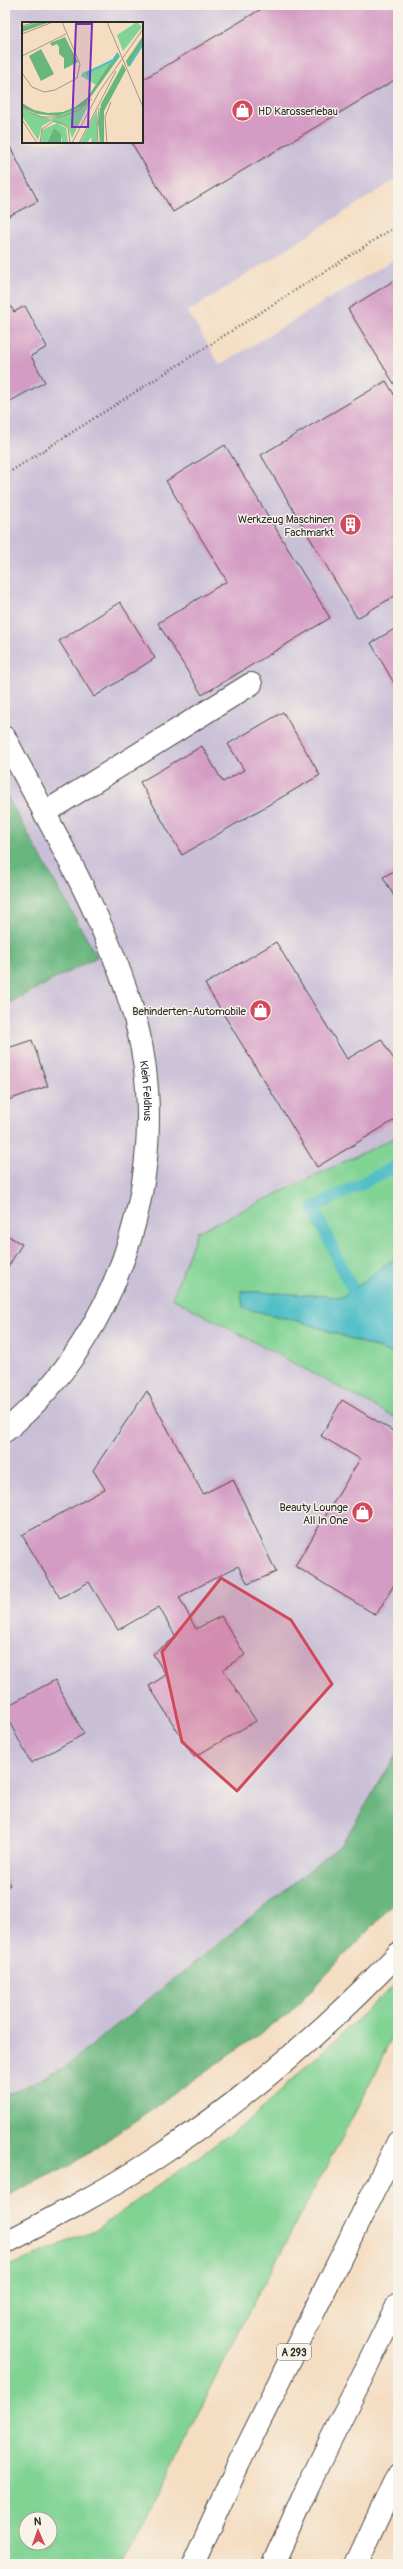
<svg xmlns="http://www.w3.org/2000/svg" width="403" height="2569" viewBox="0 0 403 2569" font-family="Pangolin,sans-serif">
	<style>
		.industrial { fill: #c9bfd7; fill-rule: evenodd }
		.green { fill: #81d394; stroke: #567f60; fill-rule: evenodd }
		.forest { fill: #68b57e; stroke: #4a7054 }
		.water { fill: #51bfc8; stroke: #3e757a }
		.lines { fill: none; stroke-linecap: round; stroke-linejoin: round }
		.stream { stroke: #51bfc8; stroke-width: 12 }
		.building { fill: #d49cc5 }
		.service-casing { stroke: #494642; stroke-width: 24 }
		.minor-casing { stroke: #494642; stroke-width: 24 }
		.motorway-casing { stroke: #494642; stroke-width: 24 }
		.path { stroke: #494642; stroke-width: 2.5; stroke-dasharray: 1 3; stroke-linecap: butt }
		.service { stroke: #fff; stroke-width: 22 }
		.minor { stroke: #fff; stroke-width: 22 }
		.motorway { stroke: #fff; stroke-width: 22 }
		.marked { fill: #d1495b; fill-opacity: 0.2; stroke: #d1495b; stroke-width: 3; stroke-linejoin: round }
		.labels { text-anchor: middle; stroke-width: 3; stroke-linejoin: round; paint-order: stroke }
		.shield { fill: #f7f3e8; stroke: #686764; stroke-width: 1 }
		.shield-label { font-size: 10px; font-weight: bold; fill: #2b2b2b }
		.poi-label { font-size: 11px; fill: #2b2b2b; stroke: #f7f3e8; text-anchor: end }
		.street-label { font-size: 11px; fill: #2b2b2b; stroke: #f7f3e8 }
		.inset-river { fill: none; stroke: #51bfc8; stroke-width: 2 }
		.inset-road { fill: none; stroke: #a49685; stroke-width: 1 }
		.view { fill: #7b2cbf; fill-opacity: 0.15; stroke: #7b2cbf; stroke-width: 2 }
		.inset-edge { fill: none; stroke: #2b2b2b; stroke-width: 2 }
	</style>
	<rect width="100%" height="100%" fill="#f7f3e8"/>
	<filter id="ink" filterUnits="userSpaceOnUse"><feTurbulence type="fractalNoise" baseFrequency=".025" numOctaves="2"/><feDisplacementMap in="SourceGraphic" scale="8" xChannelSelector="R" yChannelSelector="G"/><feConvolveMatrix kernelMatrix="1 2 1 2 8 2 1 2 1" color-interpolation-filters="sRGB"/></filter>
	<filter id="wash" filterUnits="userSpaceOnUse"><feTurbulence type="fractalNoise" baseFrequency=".012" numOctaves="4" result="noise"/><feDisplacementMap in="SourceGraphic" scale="16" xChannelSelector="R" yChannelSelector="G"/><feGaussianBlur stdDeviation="0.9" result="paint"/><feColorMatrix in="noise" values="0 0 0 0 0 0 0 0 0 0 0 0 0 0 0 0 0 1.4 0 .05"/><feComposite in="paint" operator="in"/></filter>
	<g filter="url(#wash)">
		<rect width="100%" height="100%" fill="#f4ddc1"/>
		<path class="industrial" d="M5,5H398V178L188,312L220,365L398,257V1136L197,1232L172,1298L398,1419V1752L342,1844L63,2068L5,2096V1005L97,957L5,793ZM23,23H142V142H23Z"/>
		<g class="green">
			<polygon points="398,1136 398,1256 342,1297 241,1291 243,1308 302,1322 398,1355 398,1419 172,1298 197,1232"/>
			<path d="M398,1981V2024L367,2090L242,2325L124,2564H5V2268L99,2228L248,2121ZM26,2519H50V2543H26Z"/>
		</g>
		<g class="forest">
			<polygon points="5,793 97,957 5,1005"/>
			<polygon points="398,1752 398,1898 396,1901 290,2013 70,2166 5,2196 5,2096 63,2068 342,1844"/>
		</g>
		<polygon class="water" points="398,1256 398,1355 302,1322 243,1308 241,1291 342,1297"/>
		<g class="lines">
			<polyline class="stream" points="359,1303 313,1208 398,1165"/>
		</g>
		<g id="blocks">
			<g class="building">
				<polygon points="268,5 398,5 398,78 173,212 131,142 142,142 142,80"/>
				<polygon points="5,137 38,201 5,218"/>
				<polygon points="398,278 398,390 348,309"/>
				<polygon points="5,297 14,312 25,306 47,347 31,356 45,382 5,404"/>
				<polygon points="386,381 398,401 398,594 357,618 261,455"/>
				<polygon points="225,445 330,618 202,695 158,623 227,581 166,481"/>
				<polygon points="120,602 155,658 94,697 59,641"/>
				<polygon points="398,627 398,690 371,643"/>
				<polygon points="283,712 320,775 182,855 140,782 202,746 223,782 244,770 228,744"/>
				<polygon points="398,869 398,903 383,877"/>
				<polygon points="276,942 347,1059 381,1039 398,1066 398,1118 317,1167 205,984"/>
				<polygon points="32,1040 48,1086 5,1101 5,1049"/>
				<polygon points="5,1234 22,1244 5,1272"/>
				<polygon points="147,1391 203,1494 233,1479 276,1572 248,1584 238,1566 179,1597 196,1629 221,1616 245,1655 223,1669 256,1721 194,1757 149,1686 166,1675 153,1654 176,1637 159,1607 118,1630 89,1582 60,1598 22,1535 105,1489 93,1470"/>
				<polygon points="342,1400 398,1434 398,1578 376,1615 295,1566 360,1459 321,1436"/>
				<polygon points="55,1680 84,1734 31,1763 5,1714 5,1707"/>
				<polygon points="5,1876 10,1885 5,1888"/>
			</g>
		</g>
	</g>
	<g filter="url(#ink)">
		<use href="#blocks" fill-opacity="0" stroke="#494642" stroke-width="1"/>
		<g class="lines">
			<defs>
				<polyline id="service" points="44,813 251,684"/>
				<g id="minor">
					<path id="s1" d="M5,738C50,825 102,912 131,1005C178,1154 125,1332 5,1431"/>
				</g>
				<g id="motorway">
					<path d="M5,2243C55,2217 105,2191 153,2160C243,2102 324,2031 398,1954"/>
					<polyline points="193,2564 238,2465 398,2142"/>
					<polyline points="273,2564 308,2486 398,2304"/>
					<polyline points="356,2564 398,2474"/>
				</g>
			</defs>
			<use href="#service" class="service-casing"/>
			<use href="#minor" class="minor-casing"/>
			<use href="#motorway" class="motorway-casing"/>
			<polyline class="path" points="5,475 398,225"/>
			<use href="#service" class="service"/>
			<use href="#minor" class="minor"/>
			<use href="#motorway" class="motorway"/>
		</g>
	</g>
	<path class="marked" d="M221,1578L291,1620L332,1684L237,1791L182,1742L162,1652Z"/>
	<defs>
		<symbol id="shop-disc" viewBox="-11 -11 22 22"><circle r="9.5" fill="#d1495b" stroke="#f7f3e8"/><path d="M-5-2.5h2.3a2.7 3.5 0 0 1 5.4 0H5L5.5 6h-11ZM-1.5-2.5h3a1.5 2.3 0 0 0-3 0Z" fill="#fff"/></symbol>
		<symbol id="building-disc" viewBox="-11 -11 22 22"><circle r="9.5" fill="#d1495b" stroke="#f7f3e8"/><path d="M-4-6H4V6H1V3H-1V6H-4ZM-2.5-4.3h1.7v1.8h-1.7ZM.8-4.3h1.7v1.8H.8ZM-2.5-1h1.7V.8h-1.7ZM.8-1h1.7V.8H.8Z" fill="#fff"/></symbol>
	</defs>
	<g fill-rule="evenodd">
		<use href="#shop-disc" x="230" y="98" width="25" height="25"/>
		<use href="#building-disc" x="338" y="512" width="25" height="25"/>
		<use href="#shop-disc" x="248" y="998" width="25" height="25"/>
		<use href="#shop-disc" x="350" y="1500" width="25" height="25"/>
	</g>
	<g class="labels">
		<rect class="shield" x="277" y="2344" width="34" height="16" rx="3"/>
		<g class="shield-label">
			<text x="294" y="2356">A 293</text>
		</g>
		<g class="poi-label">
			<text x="258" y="115" text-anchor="start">HD Karosseriebau</text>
			<text x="334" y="523">Werkzeug Maschinen<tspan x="334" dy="13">Fachmarkt</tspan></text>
			<text x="246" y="1015">Behinderten-Automobile</text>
			<text x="348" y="1511">Beauty Lounge<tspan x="348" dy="13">All In One</tspan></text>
		</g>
		<g class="street-label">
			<text dy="4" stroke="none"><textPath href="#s1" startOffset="383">Klein Feldhus</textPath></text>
		</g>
	</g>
	<g transform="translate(22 22)">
		<rect width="121" height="121" fill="#f4ddc1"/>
		<path d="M115,0L120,5L101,29L95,13ZM91,38L74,63L59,54L60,51ZM68,80L50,116L46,105L29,99L20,104L16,118L0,94V88L29,97ZM75,88V121H70L69,115L65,121H58ZM35,101L44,106L46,121H39L40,117L32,106L25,121H19L20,108Z" fill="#81d394"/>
		<path d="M17,0H28L0,10V5ZM121,14V21L106,45L104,39ZM43,15L56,40L42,47V36L37,32V25L35,22L30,24L28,21ZM19,27L32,52L19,59L7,34ZM95,31L98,34L63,83L36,94L15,92L0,86V81L12,88L26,91L41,90L53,85L65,76ZM101,42L104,48L82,89V121H78L76,100L79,82ZM32,106L39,112V121H25Z" fill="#68b57e"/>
		<path class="inset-river" d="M88,43L96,31M107,44L121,22M67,55L65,51L91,38"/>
		<path class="inset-road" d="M85,0L121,85M0,4L15,0M0,12L31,0M0,34L44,12M0,51L10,65L22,70L33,68L55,56L58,42L40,0M0,87L19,95H38L57,88L70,77M0,98L15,121M18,121L20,107L32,99L41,102L46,106L48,121M50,121L77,70L121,7M57,121L94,49M76,121L75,105L77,86M85,121L83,95L89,80"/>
		<path class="view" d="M54,2H70L66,105H50Z"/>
		<rect width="121" height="121" class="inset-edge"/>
	</g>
	<rect width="403" height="2569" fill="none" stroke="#f7f3e8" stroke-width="20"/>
	<g transform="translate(38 2531) rotate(358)"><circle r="19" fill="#f7f3e8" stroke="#a5a39c"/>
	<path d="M0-3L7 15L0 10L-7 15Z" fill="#d1495b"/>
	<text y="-6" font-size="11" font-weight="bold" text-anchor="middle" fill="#2b2b2b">N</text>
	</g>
</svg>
